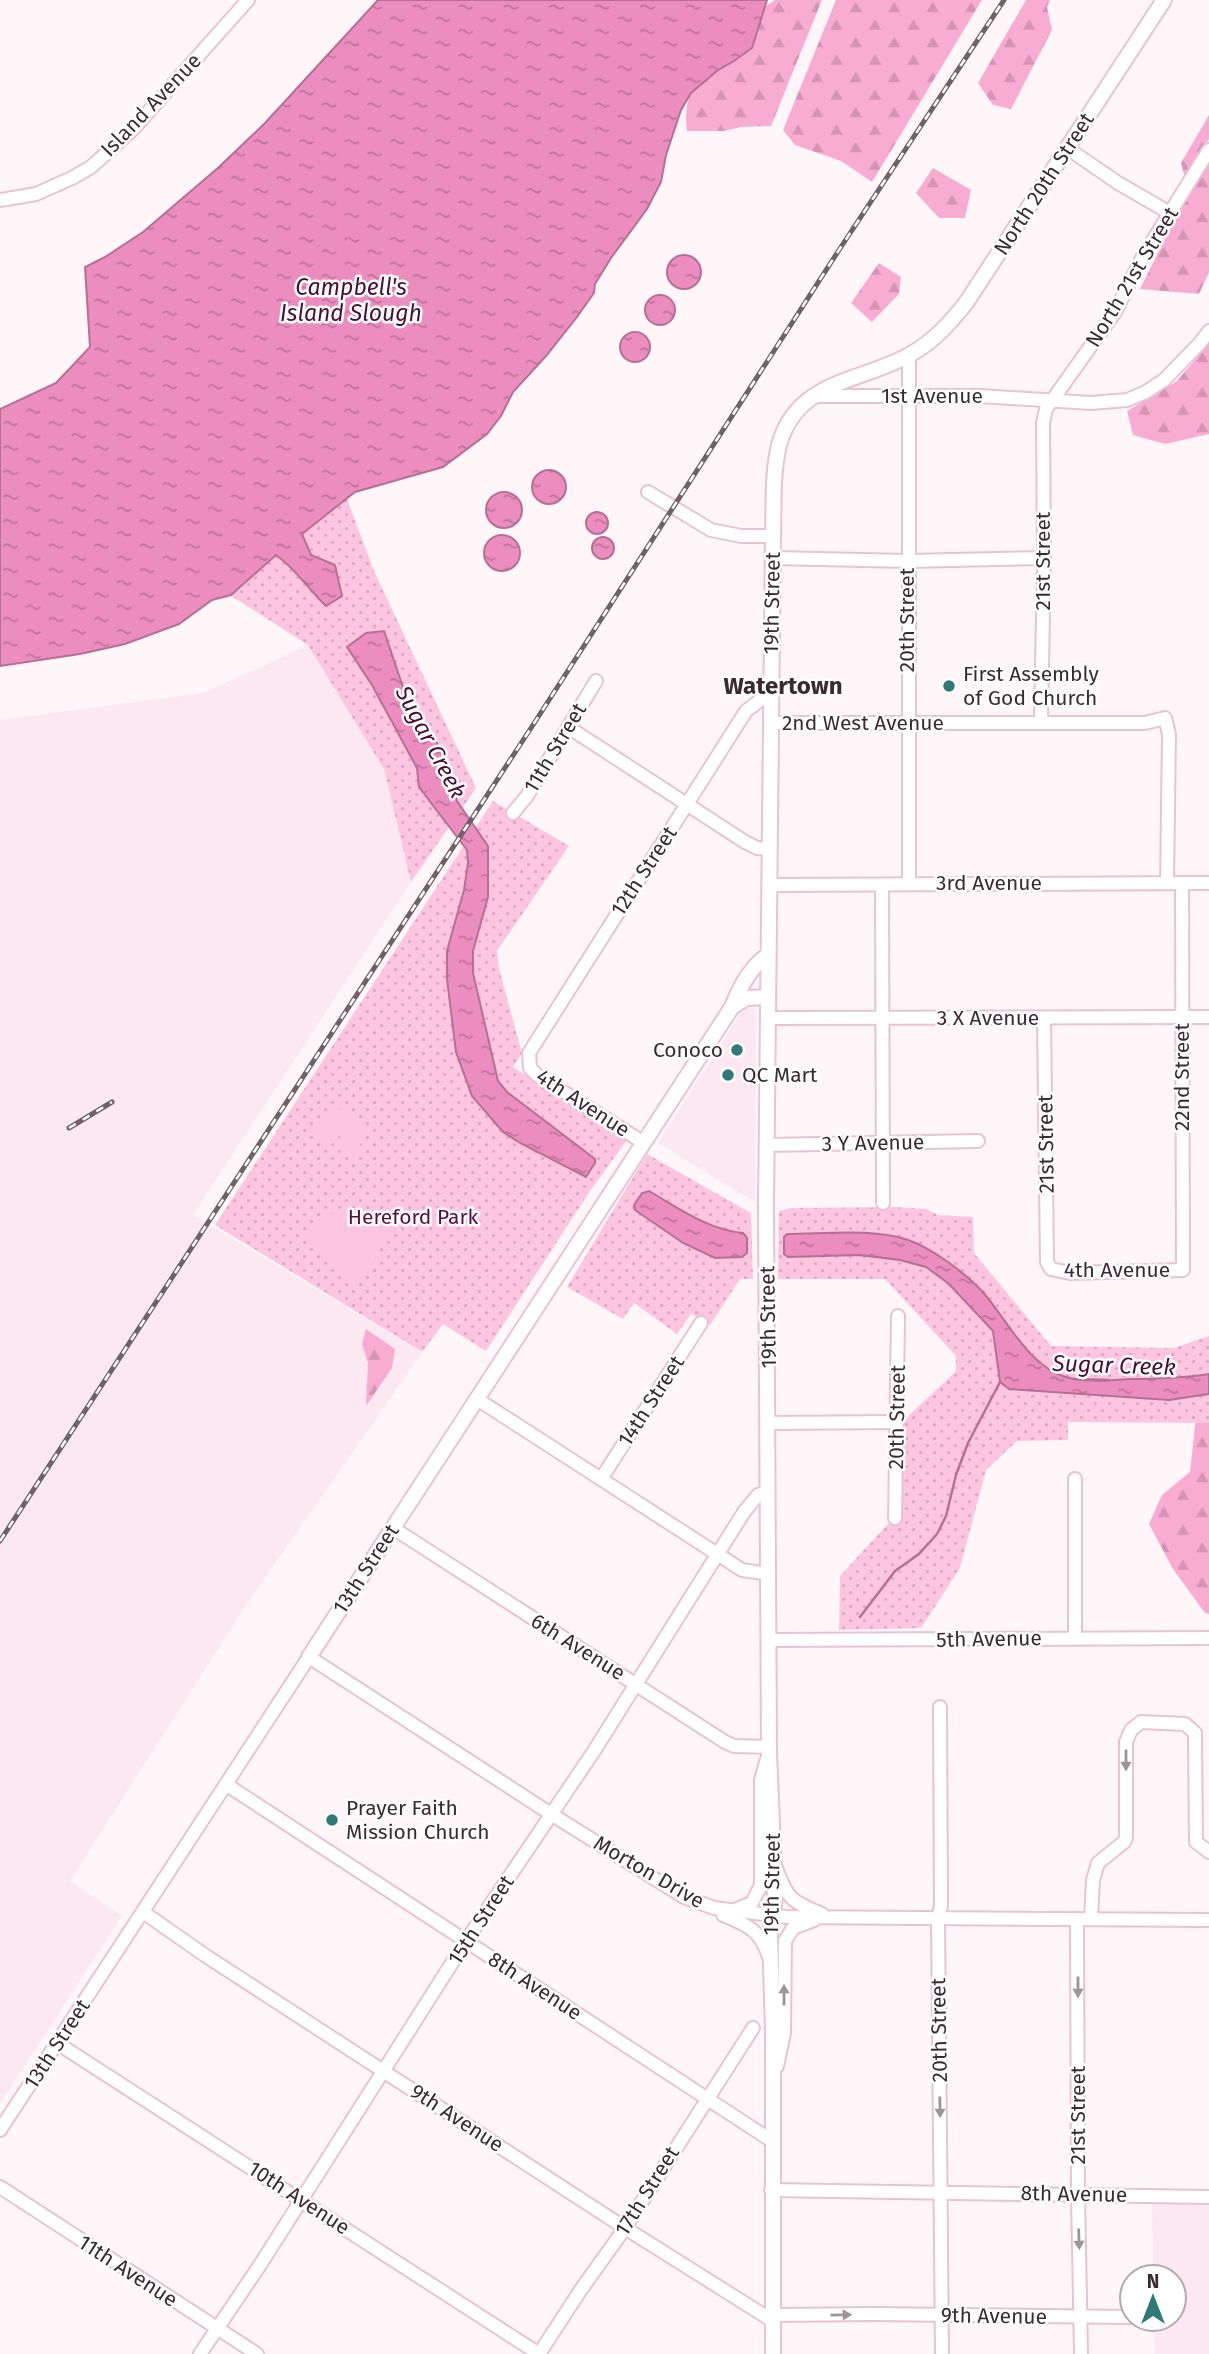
<svg xmlns="http://www.w3.org/2000/svg" width="1209" height="2354" font-family="'Fira Sans',sans-serif">
<style>
.built{fill:#fbe8f0}
.forest{fill:url(#forest-firs)}
.park{fill:url(#park-dots)}
.pitch{fill:#fec5e0}
.water{fill:url(#water-ripples);stroke:#b67094;stroke-width:2}
.lines{fill:none;stroke-linecap:round;stroke-linejoin:round}
.stream{stroke:#b67094;stroke-width:2.5}
.minor-casing{stroke:#e8c3d4;stroke-width:16}
.major-casing{stroke:#e8c3d4;stroke-width:18}
.minor{stroke:#fff;stroke-width:12}
.major{stroke:#fff;stroke-width:14}
.rail-casing{stroke:#6e6167;stroke-width:5}
.rail{stroke:#fff;stroke-width:2.5;stroke-dasharray:8;stroke-linecap:butt}
.oneway{fill:#9c9598}
.poi-dot{fill:#2f7977;stroke:#fff;stroke-width:2.5}
.labels{text-anchor:middle;stroke-width:5;stroke-linejoin:round;paint-order:stroke}
.street-label{font-size:21px;fill:#3a2b32;stroke:#fff}
.poi-label{font-size:21px;fill:#3a2b32;stroke:#fff;text-anchor:start}
.park-label{font-size:21px;fill:#5e0a3f;stroke:#fff}
.water-label{font-size:23px;font-style:italic;fill:#480f31;stroke:#fff}
.quarter-label{font-size:24px;font-weight:bold;fill:#3a2b32;stroke:#fff}
</style>
<defs>
<pattern id="forest-firs" width="22" height="20" patternUnits="userSpaceOnUse" patternTransform="scale(1.75)"><rect width="22" height="20" fill="#f8acd2"/><path d="M5 1l3.5 6h-7zM16 11l3.5 6h-7z" fill="#d594b5"/></pattern>
<pattern id="park-dots" width="8" height="8" patternUnits="userSpaceOnUse" patternTransform="scale(1.75)"><rect width="8" height="8" fill="#fec5e0"/><path d="M2 2h.1M6 6h.1" fill="none" stroke="#daa9c1" stroke-width="1.8" stroke-linecap="round"/></pattern>
<pattern id="water-ripples" width="26" height="14" patternUnits="userSpaceOnUse" patternTransform="scale(1.75)"><rect width="26" height="14" fill="#eb8dbe"/><path d="M2 4q2-2 4 0t4 0M15 11q2-2 4 0t4 0" fill="none" stroke="#bf739b"/></pattern>
</defs>
<rect width="100%" height="100%" fill="#fef6f9"/>
<g class="built">
<polygon points="308,645 384,769 411,882 193,1215 422,1353 246,1605 70,1881 122,1916 0,2104 0,720 204,693"/>
<polygon points="745,1007 756,1008 755,1202 658,1143"/>
<polygon points="1152,2203 1209,2205 1209,2354 1155,2354 1154,2319 1174,2319 1174,2277 1153,2277"/>
</g>
<g class="forest">
<path d="M775 0H822L771 126 741 127 724 131H687C680 85 715 46 747 16 755 9 767 7 775 0Z"/>
<polygon points="836,0 982,0 872,182 841,161 795,145 783,130"/>
<polygon points="1026,0 1050,0 1047,7 1052,30 1011,109 993,105 978,83"/>
<polygon points="1209,115 1209,139 1185,178 1181,163"/>
<polygon points="1209,161 1209,272 1199,294 1140,289 1185,199"/>
<polygon points="933,168 971,190 965,218 939,218 916,193"/>
<polygon points="879,263 901,277 899,294 872,322 851,303"/>
<polygon points="1209,343 1209,434 1165,444 1133,435 1127,411 1177,381"/>
<polygon points="366,1329 395,1349 392,1368 366,1406 368,1363 362,1344"/>
<polygon points="1209,1416 1209,1614 1205,1613 1173,1569 1149,1524 1162,1495 1190,1472 1196,1418"/>
</g>
<g class="park">
<polygon points="343,488 374,571 476,788 411,882 384,769 308,645 200,576"/>
<polygon points="493,801 569,846 497,951 499,969 522,1053 513,1067 627,1140 590,1191 486,1351 443,1324 422,1352 215,1225"/>
<polygon points="647,1154 751,1213 753,1279 740,1279 710,1325 691,1314 677,1334 634,1303 623,1319 567,1287"/>
<polygon points="896,1207 926,1209 938,1215 973,1217 974,1253 1051,1346 1174,1348 1209,1336 1209,1423 1068,1422 1068,1440 1017,1441 986,1470 960,1568 921,1628 839,1630 840,1576 898,1513 900,1424 956,1371 956,1356 885,1279 778,1279 779,1211 791,1208"/>
</g>
<g class="pitch">
<polygon points="332,1104 350,1115 331,1145 313,1134"/>
<polygon points="353,1117 371,1128 352,1158 334,1147"/>
<polygon points="356,1208 374,1211 396,1218 364,1279 355,1281 305,1240 330,1214"/>
</g>
<g class="water">
<path d="M378 0H767L752 48 734 61 718 70 691 93 681 110 666 155 661 182 647 209 611 258 595 284 594 293 577 317 546 356 513 392 501 416 487 434 443 467 355 492 302 534 311 555 335 565 342 596 326 606C308 589 297 570 276 555L231 595 212 600 179 624 125 644 80 654 0 666V409L56 383 90 347 85 267 105 257 143 232 219 167 265 123Z"/>
<circle cx="684" cy="272" r="17"/>
<circle cx="660" cy="310" r="15"/>
<circle cx="635" cy="347" r="15"/>
<circle cx="549" cy="487" r="17"/>
<circle cx="504" cy="510" r="18"/>
<circle cx="597" cy="523" r="11"/>
<circle cx="502" cy="553" r="18"/>
<circle cx="603" cy="548" r="11"/>
<polygon points="384,631 406,696 437,743 450,769 457,801 488,846 488,897 473,951 473,973 498,1081 507,1092 595,1159 595,1163 586,1177 520,1143 503,1132 472,1096 456,1052 447,979 447,951 464,890 468,863 467,850 419,787 417,768 372,685 347,647 366,633"/>
<path d="M649 1191C680 1209 707 1229 743 1233L747 1238V1253L742 1257 715 1258 683 1243 635 1210 634 1205 642 1193Z"/>
<path d="M787 1234C824 1234 874 1228 908 1240 932 1248 965 1273 982 1291 1006 1318 1029 1367 1066 1377 1087 1383 1109 1380 1130 1379 1156 1379 1183 1378 1209 1374V1394L1169 1400 1009 1389 1000 1382 993 1331 949 1284 926 1267 900 1260 859 1255 788 1257 784 1254V1237Z"/>
</g>
<g class="lines">
<g class="stream">
<polyline points="1074,1379 1109,1380"/>
<polyline points="860,1617 895,1571 919,1554 937,1534 946,1516 956,1475 968,1443 1000,1382"/>
</g>
<g class="minor-casing">
<g id="minor">
<polyline points="1067,148 1118,183 1170,213"/>
<polyline points="0,200 36,194 72,178 91,167 134,128 248,0"/>
<polyline points="813,396 980,396 1091,403 1127,400 1146,392 1164,380 1200,343 1209,331"/>
<polyline points="648,492 711,530 741,536 773,536"/>
<polyline points="773,558 908,561 1044,558"/>
<polyline points="1041,722 1044,558 1043,423 1046,409 1115,312 1142,258 1209,150"/>
<polyline points="771,723 1145,723 1165,718 1169,734 1167,883"/>
<polyline points="568,727 745,842 757,848 770,849"/>
<polyline points="513,813 527,796 596,681"/>
<polyline points="909,884 909,356"/>
<polyline points="769,885 1209,883"/>
<polyline points="882,885 883,1203"/>
<polyline points="768,1018 1209,1017"/>
<polyline points="1044,1018 1047,1262 1051,1269 1070,1273 1183,1270 1182,883"/>
<polyline points="644,1143 537,1075 530,1068 529,1053 746,711 771,692"/>
<polyline points="767,1145 978,1141"/>
<polyline points="477,1399 742,1570 769,1574"/>
<polyline points="768,1423 897,1422"/>
<polyline points="601,1479 701,1323"/>
<polyline points="895,1518 898,1316"/>
<polyline points="393,1528 725,1742 734,1746 770,1747"/>
<polyline points="1075,1637 1075,1479"/>
<polyline points="769,1640 1209,1638"/>
<polyline points="940,1707 941,1906 938,1917 942,2354"/>
<polyline points="227,1785 772,2141"/>
<path d="M776 1868C787 1899 792 1902 822 1914"/>
<polyline points="737,1909 752,1903 761,1885 761,1780 767,1759"/>
<polyline points="143,1912 206,1956 625,2228 773,2321"/>
<path d="M723 1915C748 1925 760 1930 769 1957"/>
<polyline points="1077,1919 1078,2194 1081,2354"/>
<polyline points="1091,1919 1093,1880 1098,1863 1124,1842 1126,1838 1126,1742 1131,1730 1141,1722 1185,1724 1195,1733 1196,1842 1209,1852"/>
<polyline points="57,2043 539,2354"/>
<polyline points="777,2066 784,2033 785,1941 793,1928 814,1920"/>
<polyline points="0,2130 309,1657 551,1814 684,1897 714,1908 786,1917 1209,1920"/>
<polyline points="0,2187 257,2354"/>
<polyline points="771,2190 1209,2197"/>
<polyline points="773,2315 875,2314 1132,2317"/>
<polyline points="200,2354 260,2265 466,1941 594,1751 744,1512 758,1495 768,1492"/>
<polyline points="539,2354 580,2291 625,2228 753,2028"/>
</g>
</g>
<g class="major-casing">
<g id="major">
<polyline points="732,1007 746,998 768,997"/>
<path d="M309 1657 732 1007C739 989 751 966 768 955"/>
<path d="M773 2354V2032L770 1934 775 1898 769 1752 766 1206 773 536C774 506 772 474 779 445 797 379 863 382 911 354 934 341 950 323 966 303L1164 0"/>
</g>
</g>
<use href="#minor" class="minor"/>
<use href="#major" class="major"/>
<g class="rail-casing">
<g id="rail">
<polyline points="69,1128 112,1102"/>
<polyline points="0,1541 531,728 839,250 1004,0"/>
</g>
</g>
<use href="#rail" class="rail"/>
</g>
<defs><path id="oneway-solid" d="M-6-.8H1V-3.2L6.5 0L1 3.2V.8H-6Z" transform="scale(1.75)"/></defs>
<g class="oneway">
<use href="#oneway-solid" transform="translate(1126 1760) rotate(90)"/>
<use href="#oneway-solid" transform="translate(1078 1987) rotate(90)"/>
<use href="#oneway-solid" transform="translate(784 1995) rotate(-90)"/>
<use href="#oneway-solid" transform="translate(940 2107) rotate(89)"/>
<use href="#oneway-solid" transform="translate(1079 2239) rotate(88)"/>
<use href="#oneway-solid" transform="translate(841 2315) rotate(-1)"/>
</g>
<g class="poi-dot">
<circle cx="949" cy="686" r="7"/>
<circle cx="737" cy="1050" r="7"/>
<circle cx="728" cy="1075" r="7"/>
<circle cx="332" cy="1820" r="7"/>
</g>
<g class="labels">
<g class="street-label">
<text transform="translate(151 105) rotate(-46)" y="7">Island Avenue</text>
<text transform="translate(1044 184) rotate(-57)" y="7">North 20th Street</text>
<text transform="translate(1132 277) rotate(-59)" y="7">North 21st Street</text>
<text x="932" y="403">1st Avenue</text>
<text transform="translate(1043 561) rotate(-90)" y="7">21st Street</text>
<text transform="translate(772 603) rotate(-89)" y="7">19th Street</text>
<text transform="translate(907 620) rotate(-90)" y="7">20th Street</text>
<text x="863" y="730">2nd West Avenue</text>
<text transform="translate(555 748) rotate(-59)" y="7">11th Street</text>
<text transform="translate(644 871) rotate(-57)" y="7">12th Street</text>
<text x="989" y="890">3rd Avenue</text>
<text x="988" y="1025">3 X Avenue</text>
<text transform="translate(1182 1077) rotate(-90)" y="7">22nd Street</text>
<text transform="translate(583 1103) rotate(33)" y="7">4th Avenue</text>
<text transform="translate(873 1143) rotate(-1)" y="7">3 Y Avenue</text>
<text transform="translate(1046 1144) rotate(-91)" y="7">21st Street</text>
<text x="1117" y="1277">4th Avenue</text>
<text transform="translate(768 1317) rotate(-91)" y="7">19th Street</text>
<text transform="translate(651 1401) rotate(-57)" y="7">14th Street</text>
<text transform="translate(897 1417) rotate(-89)" y="7">20th Street</text>
<text transform="translate(366 1569) rotate(-57)" y="7">13th Street</text>
<text transform="translate(989 1639) rotate(-1)" y="7">5th Avenue</text>
<text transform="translate(578 1647) rotate(32)" y="7">6th Avenue</text>
<text transform="translate(649 1872) rotate(30)" y="7">Morton Drive</text>
<text transform="translate(772 1884) rotate(-89)" y="7">19th Street</text>
<text transform="translate(481 1920) rotate(-57)" y="7">15th Street</text>
<text transform="translate(535 1986) rotate(33)" y="7">8th Avenue</text>
<text transform="translate(939 2030) rotate(-91)" y="7">20th Street</text>
<text transform="translate(57 2044) rotate(-57)" y="7">13th Street</text>
<text transform="translate(1078 2115) rotate(-90)" y="7">21st Street</text>
<text transform="translate(457 2118) rotate(33)" y="7">9th Avenue</text>
<text transform="translate(647 2191) rotate(-58)" y="7">17th Street</text>
<text transform="translate(1074 2194) rotate(1)" y="7">8th Avenue</text>
<text transform="translate(299 2198) rotate(33)" y="7">10th Avenue</text>
<text transform="translate(128 2271) rotate(33)" y="7">11th Avenue</text>
<text transform="translate(994 2316) rotate(1)" y="7">9th Avenue</text>
</g>
<g class="poi-label">
<text x="963" y="681">First Assembly<tspan x="963" dy="24">of God Church</tspan></text>
<text x="723" y="1057" text-anchor="end">Conoco</text>
<text x="742" y="1082">QC Mart</text>
<text x="346" y="1815">Prayer Faith<tspan x="346" dy="24">Mission Church</tspan></text>
</g>
<g class="park-label">
<text x="413" y="1224">Hereford Park</text>
</g>
<g class="water-label">
<text x="351" y="295">Campbell's<tspan x="351" dy="26">Island Slough</tspan></text>
<text transform="translate(431 742) rotate(62)" y="8">Sugar Creek</text>
<text transform="translate(1114 1365) rotate(2)" y="8">Sugar Creek</text>
</g>
<g class="quarter-label">
<text x="783" y="694">Watertown</text>
</g>
</g>
<g transform="translate(1153 2298)"><circle r="33" fill="#ffffff" stroke="#b0aaad" stroke-width="2"/>
<path d="M0-5L12 26L0 18L-12 26Z" fill="#2f7977"/>
<text y="-10" font-size="19" font-weight="bold" text-anchor="middle" fill="#3a2b32">N</text>
</g>
</svg>
